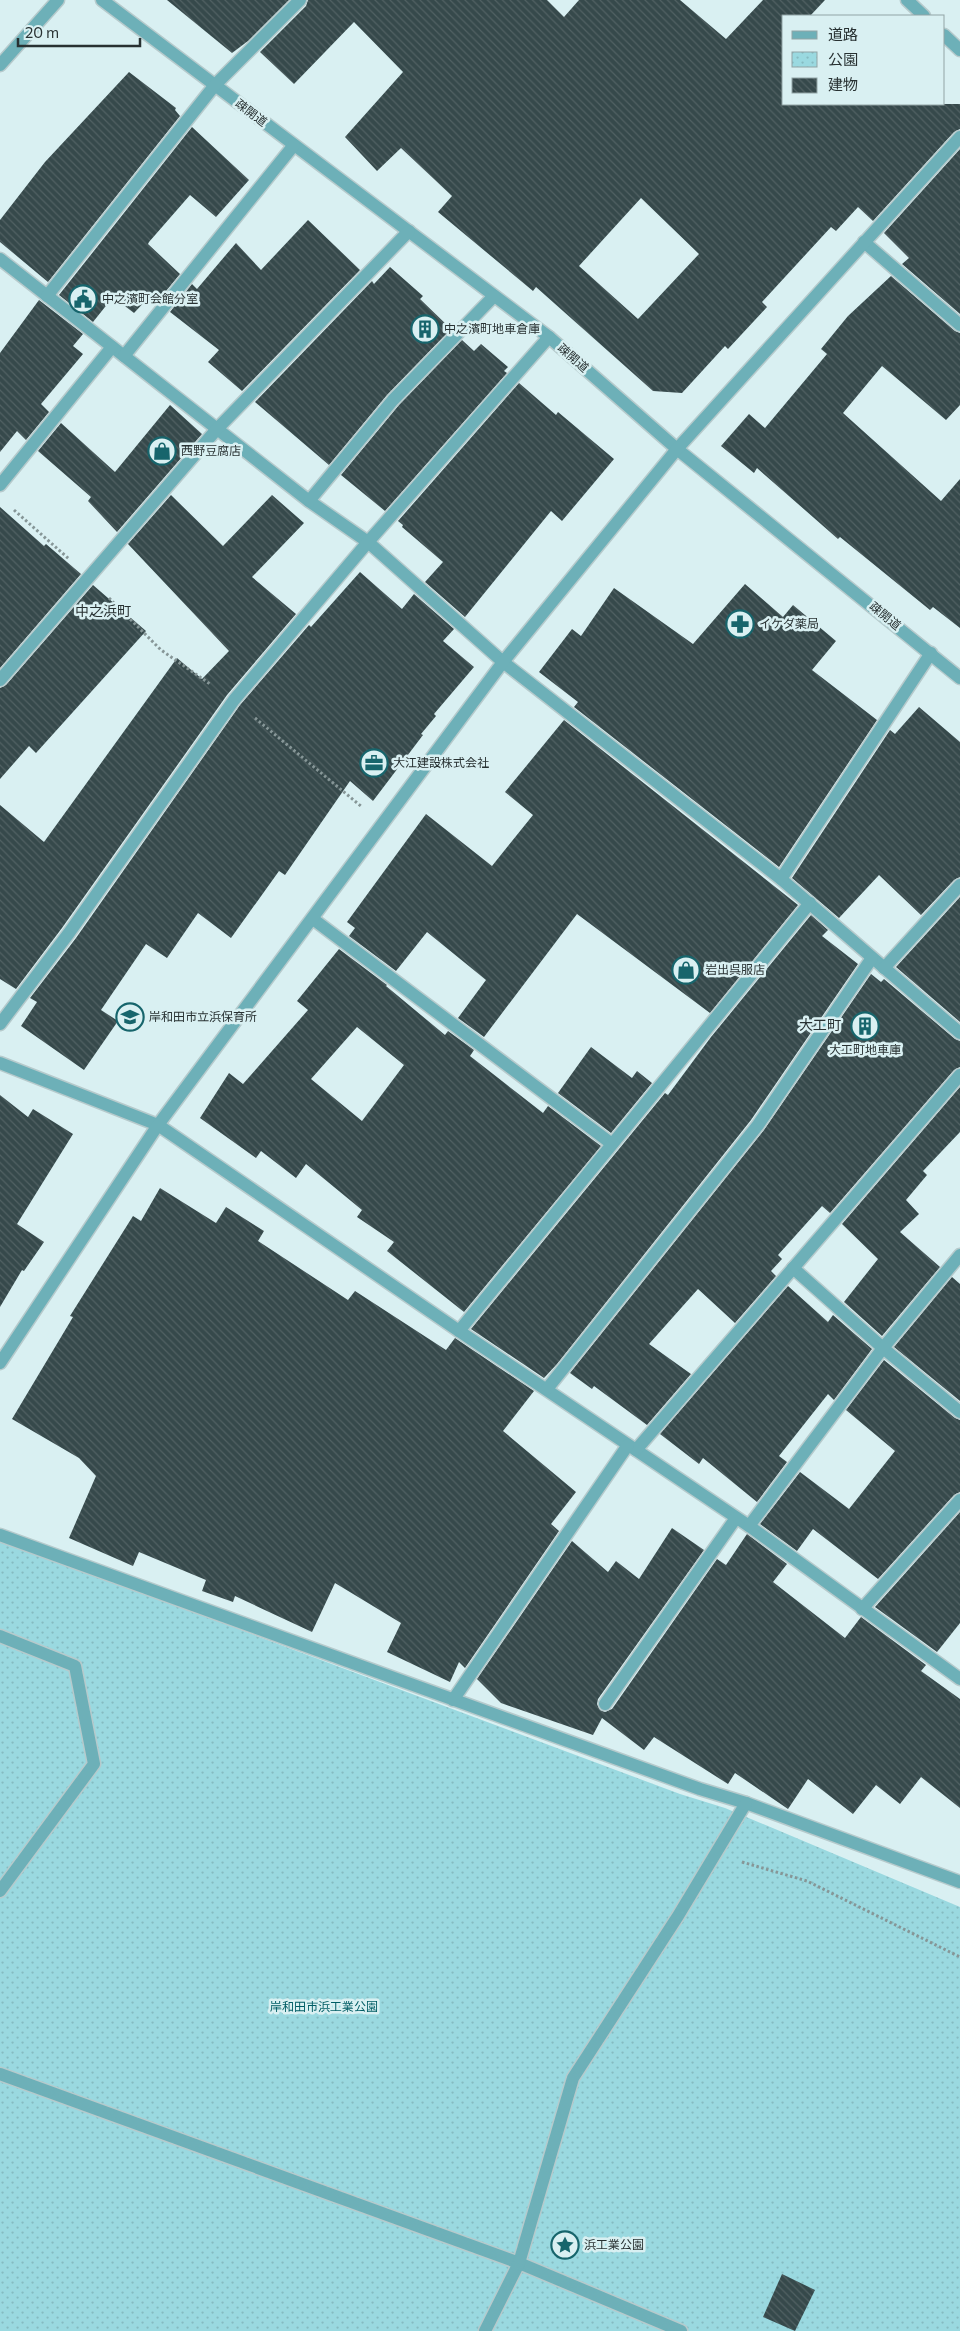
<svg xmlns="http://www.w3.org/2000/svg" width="960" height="2331" font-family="Commissioner,'Noto Sans JP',sans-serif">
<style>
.park{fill:url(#park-dots)}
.building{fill:url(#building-back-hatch);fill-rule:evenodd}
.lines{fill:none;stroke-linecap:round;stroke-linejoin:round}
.minor-casing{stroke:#b6cacc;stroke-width:15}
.path{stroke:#869697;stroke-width:3;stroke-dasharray:2.5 2.5;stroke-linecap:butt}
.minor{stroke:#6db0b8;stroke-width:12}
.labels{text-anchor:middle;stroke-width:5;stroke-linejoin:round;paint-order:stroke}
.street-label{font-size:12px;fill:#283132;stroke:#d9f0f2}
.poi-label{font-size:12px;fill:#283132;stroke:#d9f0f2;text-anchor:start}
.park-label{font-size:12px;fill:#005c64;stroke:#d9f0f2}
.neighbourhood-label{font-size:14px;fill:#283132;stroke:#d9f0f2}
</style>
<defs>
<pattern id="park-dots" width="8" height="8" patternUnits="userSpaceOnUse" patternTransform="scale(1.25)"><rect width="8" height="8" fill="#9ad9e0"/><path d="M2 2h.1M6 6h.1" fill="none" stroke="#85bbc1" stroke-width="1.8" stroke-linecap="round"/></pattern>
<pattern id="building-back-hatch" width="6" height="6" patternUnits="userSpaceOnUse" patternTransform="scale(1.25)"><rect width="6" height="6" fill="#36494b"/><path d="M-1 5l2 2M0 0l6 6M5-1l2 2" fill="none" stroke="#516163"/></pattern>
</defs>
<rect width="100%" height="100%" fill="#d9f0f2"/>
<polygon class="park" points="0,1540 680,1794 725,1808 960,1907 960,2331 0,2331"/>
<g class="building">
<polygon points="167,0 289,0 248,41 232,53"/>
<path d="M308 0H547L564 17 579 0H680L726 39 763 0H825L810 16H784V104H960V129L954 132 873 221 858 207 836 231 831 227 762 302 767 307 728 349 725 346 682 393 653 391 536 287 533 291 438 212 452 196 401 148 377 171 345 137 403 72 354 22 294 84 260 52 306 6ZM641 198 699 254 638 319 579 266Z"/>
<polygon points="129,72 176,108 175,110 180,116 48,282 0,242 0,220 45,162"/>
<polygon points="192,127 249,180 216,217 190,195 149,242 148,244 180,274 157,302 150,296 134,313 113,297 93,322 59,295"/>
<polygon points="960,149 960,314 902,264 909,258 884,233"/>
<polygon points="308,220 360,270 242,391 208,362 219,350 170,312 192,284 197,289 236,243 261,270"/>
<polygon points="390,267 423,296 420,299 451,329 387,395 329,465 255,402 372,281 374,284"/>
<polygon points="891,276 955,331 960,333 960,405 946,420 882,366 843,413 941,501 960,479 960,628 933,607 930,610 840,537 838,539 757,468 754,473 721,446 749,414 765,428 827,354 821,349 848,316"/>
<polygon points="39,300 83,334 73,346 83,354 41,404 49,412 26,440 17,431 0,452 0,353"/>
<polygon points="462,340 474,351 481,344 508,367 504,371 507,373 385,511 341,475 399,405"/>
<polygon points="519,383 556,415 558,412 614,459 562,521 551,511 465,617 425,582 443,562 402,527 403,525 398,521"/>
<polygon points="170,405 202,434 117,532 88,501 91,497 38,451 61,423 115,472"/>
<polygon points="171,495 223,546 272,495 304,523 252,577 296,614 227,695 62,928 16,989 0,979 0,805 44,842 177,658 202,679 229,651 128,544"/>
<polygon points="0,507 44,546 46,544 81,574 0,668"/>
<polygon points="360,572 402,609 414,594 454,629 443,641 474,667 434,714 436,716 421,734 423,735 373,801 350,781 285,875 279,871 231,938 198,913 167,958 146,944 101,1010 118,1021 84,1070 21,1026 37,1002 30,998 76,938 240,705 309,625 311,627"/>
<polygon points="745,584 783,617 793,605 836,641 812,670 877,720 779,867 574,707 578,702 539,672 572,629 581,636 614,588 693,644"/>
<polygon points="93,585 146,631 36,753 29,746 0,779 0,688 6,685"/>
<polygon points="919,707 960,742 960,877 954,880 921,915 879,875 839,918 792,878 890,730 895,734"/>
<polygon points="564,720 798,905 710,1013 577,914 484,1037 458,1018 486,980 427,932 396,971 349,936 355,928 347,922 426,814 492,866 533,815 505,792"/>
<polygon points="960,897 960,1022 896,967"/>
<polygon points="811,915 828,930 822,936 858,964 751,1120 557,1364 544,1378 471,1329 665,1093 668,1095 711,1037"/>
<path d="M339 949 387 985 386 986 445 1035 448 1031 474 1050 470 1056 543 1113 548 1106 601 1146 464 1312 387 1251 394 1242 357 1217 362 1210 306 1164 296 1178 261 1151 256 1158 200 1118 229 1073 243 1084 308 1010 297 1001ZM357 1027 404 1065 362 1121 311 1079Z"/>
<polygon points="871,974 881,982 884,979 955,1039 960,1041 960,1067 954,1070 830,1213 822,1206 778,1255 782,1259 771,1271 776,1276 735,1323 698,1289 649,1344 691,1374 647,1425 594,1386 592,1389 570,1373 764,1130"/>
<polygon points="591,1047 632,1078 637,1071 652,1083 611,1133 558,1093"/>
<polygon points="960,1087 960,1132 923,1171 927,1175 906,1200 919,1214 900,1232 940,1267 882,1336 844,1302 878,1259 842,1224"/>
<polygon points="0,1095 28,1117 33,1109 73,1134 17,1224 44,1242 24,1271 22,1270 0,1307"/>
<polygon points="160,1188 216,1223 226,1207 264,1231 258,1241 348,1300 355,1291 446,1350 455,1338 534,1391 503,1431 576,1492 551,1524 559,1531 465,1668 459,1662 450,1682 387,1652 401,1623 335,1583 312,1632 235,1596 233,1602 202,1591 206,1580 139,1552 133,1566 69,1538 96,1476 79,1458 12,1419 73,1317 70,1316 133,1216 141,1221"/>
<polygon points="952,1277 960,1284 960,1401 894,1347"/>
<polygon points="788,1286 828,1322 833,1315 872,1349 834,1400 828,1394 779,1456 787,1462 757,1502 703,1458 699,1464 660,1434"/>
<polygon points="884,1360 955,1418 960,1420 960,1492 954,1495 878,1579 813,1529 797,1551 760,1524 800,1472 849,1509 895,1451 846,1410"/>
<polygon points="960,1512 960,1623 937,1652 875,1607"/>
<polygon points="672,1528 704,1550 598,1699 597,1704 600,1710 605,1712 612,1709 717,1559 726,1565 747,1534 787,1564 773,1582 845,1638 861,1617 926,1665 921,1671 960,1699 960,1808 921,1777 900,1804 876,1785 853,1814 808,1779 788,1809 735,1773 728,1784 654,1737 644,1750 602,1718 593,1735 501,1703 477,1679 572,1541 608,1572 616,1561 639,1579"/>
<polygon points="782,2274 815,2290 795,2331 763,2317"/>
</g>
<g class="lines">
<g class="minor-casing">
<g id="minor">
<polyline points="102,0 549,337 677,449 960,678"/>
<polyline points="907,0 924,16"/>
<polyline points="944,35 960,50"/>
<polyline points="0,65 58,0"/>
<polyline points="864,242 960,325"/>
<polyline points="0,259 309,501 368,542 503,662 781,879 960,1033"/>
<polyline points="47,296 215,85 300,0"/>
<polyline points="124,356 294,145"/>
<polyline points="0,485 112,347"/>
<polyline points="309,501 393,400 494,296"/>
<polyline points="0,680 217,429 409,231"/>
<polyline points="781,879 931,653"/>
<polyline points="313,919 612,1144"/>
<polyline points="884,968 960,885"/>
<polyline points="0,1024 69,933 234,700 368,542 549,337"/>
<polyline points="0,1063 158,1125 459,1331 749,1526 960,1679"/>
<polyline points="793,1268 883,1348 960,1412"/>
<polyline points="459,1331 810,903"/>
<polyline points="0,1363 158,1125 503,662 677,449 960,137"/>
<polyline points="547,1389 758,1125 872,958"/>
<polyline points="636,1450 960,1075"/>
<polyline points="749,1526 883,1348 960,1255"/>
<polyline points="0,1535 700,1789 746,1803 960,1882"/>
<polyline points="862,1609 960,1500"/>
<polyline points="0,1636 75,1666 94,1764 0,1891"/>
<polyline points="453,1700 628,1445"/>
<polyline points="605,1704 736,1518"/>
<polyline points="0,2074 519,2263 681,2331"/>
<polyline points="485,2331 519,2263 573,2078 678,1916 746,1803"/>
</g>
</g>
<g class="path">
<polyline points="14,510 69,559"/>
<polyline points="109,598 161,650 210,684"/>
<polyline points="255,718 362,807"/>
<polyline points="742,1862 807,1881 960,1957"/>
</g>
<use href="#minor" class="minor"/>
</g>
<defs>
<g id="civic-ring" transform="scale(1.4375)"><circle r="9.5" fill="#d9f0f2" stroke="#17656c" stroke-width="1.5"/><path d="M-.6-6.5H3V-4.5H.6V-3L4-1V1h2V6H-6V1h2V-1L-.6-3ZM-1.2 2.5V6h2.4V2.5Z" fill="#17656c"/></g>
<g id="building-ring" transform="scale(1.4375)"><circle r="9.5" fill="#d9f0f2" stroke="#17656c" stroke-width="1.5"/><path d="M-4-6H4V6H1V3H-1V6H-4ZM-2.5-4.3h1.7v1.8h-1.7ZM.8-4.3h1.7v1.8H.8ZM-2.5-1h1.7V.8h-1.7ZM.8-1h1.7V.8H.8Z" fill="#17656c"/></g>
<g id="shop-ring" transform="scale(1.4375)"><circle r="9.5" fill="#d9f0f2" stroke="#17656c" stroke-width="1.5"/><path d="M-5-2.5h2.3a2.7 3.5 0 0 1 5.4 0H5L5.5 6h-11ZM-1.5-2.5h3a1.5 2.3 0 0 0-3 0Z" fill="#17656c"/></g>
<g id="pharmacy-ring" transform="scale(1.4375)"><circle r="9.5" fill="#d9f0f2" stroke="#17656c" stroke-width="1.5"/><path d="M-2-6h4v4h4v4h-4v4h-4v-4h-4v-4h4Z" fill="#17656c"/></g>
<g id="office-ring" transform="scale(1.4375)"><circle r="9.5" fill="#d9f0f2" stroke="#17656c" stroke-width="1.5"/><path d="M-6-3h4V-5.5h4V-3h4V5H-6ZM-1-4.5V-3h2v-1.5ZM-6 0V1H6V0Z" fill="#17656c"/></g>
<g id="school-ring" transform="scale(1.4375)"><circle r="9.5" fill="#d9f0f2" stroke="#17656c" stroke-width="1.5"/><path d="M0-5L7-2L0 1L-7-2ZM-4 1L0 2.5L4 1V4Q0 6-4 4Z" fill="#17656c"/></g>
<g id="sight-ring" transform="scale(1.4375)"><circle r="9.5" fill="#d9f0f2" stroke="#17656c" stroke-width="1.5"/><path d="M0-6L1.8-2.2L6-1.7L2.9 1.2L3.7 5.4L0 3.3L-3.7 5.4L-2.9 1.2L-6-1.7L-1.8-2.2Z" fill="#17656c"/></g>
</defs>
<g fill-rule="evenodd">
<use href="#civic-ring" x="83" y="299"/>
<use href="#building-ring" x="425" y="329"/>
<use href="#shop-ring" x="162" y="451"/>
<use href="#pharmacy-ring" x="740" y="624"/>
<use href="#office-ring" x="374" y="763"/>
<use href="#shop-ring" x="686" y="970"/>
<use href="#school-ring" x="130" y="1017"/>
<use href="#building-ring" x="865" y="1026"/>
<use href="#sight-ring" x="565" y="2245"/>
</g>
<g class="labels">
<g class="street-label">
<text transform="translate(251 113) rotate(37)" y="4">疎開道</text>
<text transform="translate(573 358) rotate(41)" y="4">疎開道</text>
<text transform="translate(885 616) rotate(39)" y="4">疎開道</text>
</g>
<g class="poi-label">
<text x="102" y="303">中之濱町会館分室</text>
<text x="444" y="333">中之濱町地車倉庫</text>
<text x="181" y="455">西野豆腐店</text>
<text x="759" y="628">イケダ薬局</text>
<text x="393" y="767">大江建設株式会社</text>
<text x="705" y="974">岩出呉服店</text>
<text x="149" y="1021">岸和田市立浜保育所</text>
<text x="865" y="1054" text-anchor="middle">大工町地車庫</text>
<text x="584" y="2249">浜工業公園</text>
</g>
<g class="park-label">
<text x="324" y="2011">岸和田市浜工業公園</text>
</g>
<g class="neighbourhood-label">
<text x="103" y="616">中之浜町</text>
<text x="820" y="1030">大工町</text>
</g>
</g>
<rect x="782" y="15" width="162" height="90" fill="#d9f0f2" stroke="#92a4a5"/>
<rect x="792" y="31" width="25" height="8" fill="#6db0b8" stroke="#92a4a5"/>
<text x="828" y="40" font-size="15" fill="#283132">道路</text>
<rect x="792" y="52" width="25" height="15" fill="url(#park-dots)" stroke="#92a4a5"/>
<text x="828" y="65" font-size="15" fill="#283132">公園</text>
<rect x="792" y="78" width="25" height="15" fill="url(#building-back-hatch)" stroke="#92a4a5"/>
<text x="828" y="90" font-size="15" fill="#283132">建物</text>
<path d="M18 38v8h122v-8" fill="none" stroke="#283132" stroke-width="2.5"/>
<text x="25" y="38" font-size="15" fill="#283132" stroke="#d9f0f2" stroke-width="4" paint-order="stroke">20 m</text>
</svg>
